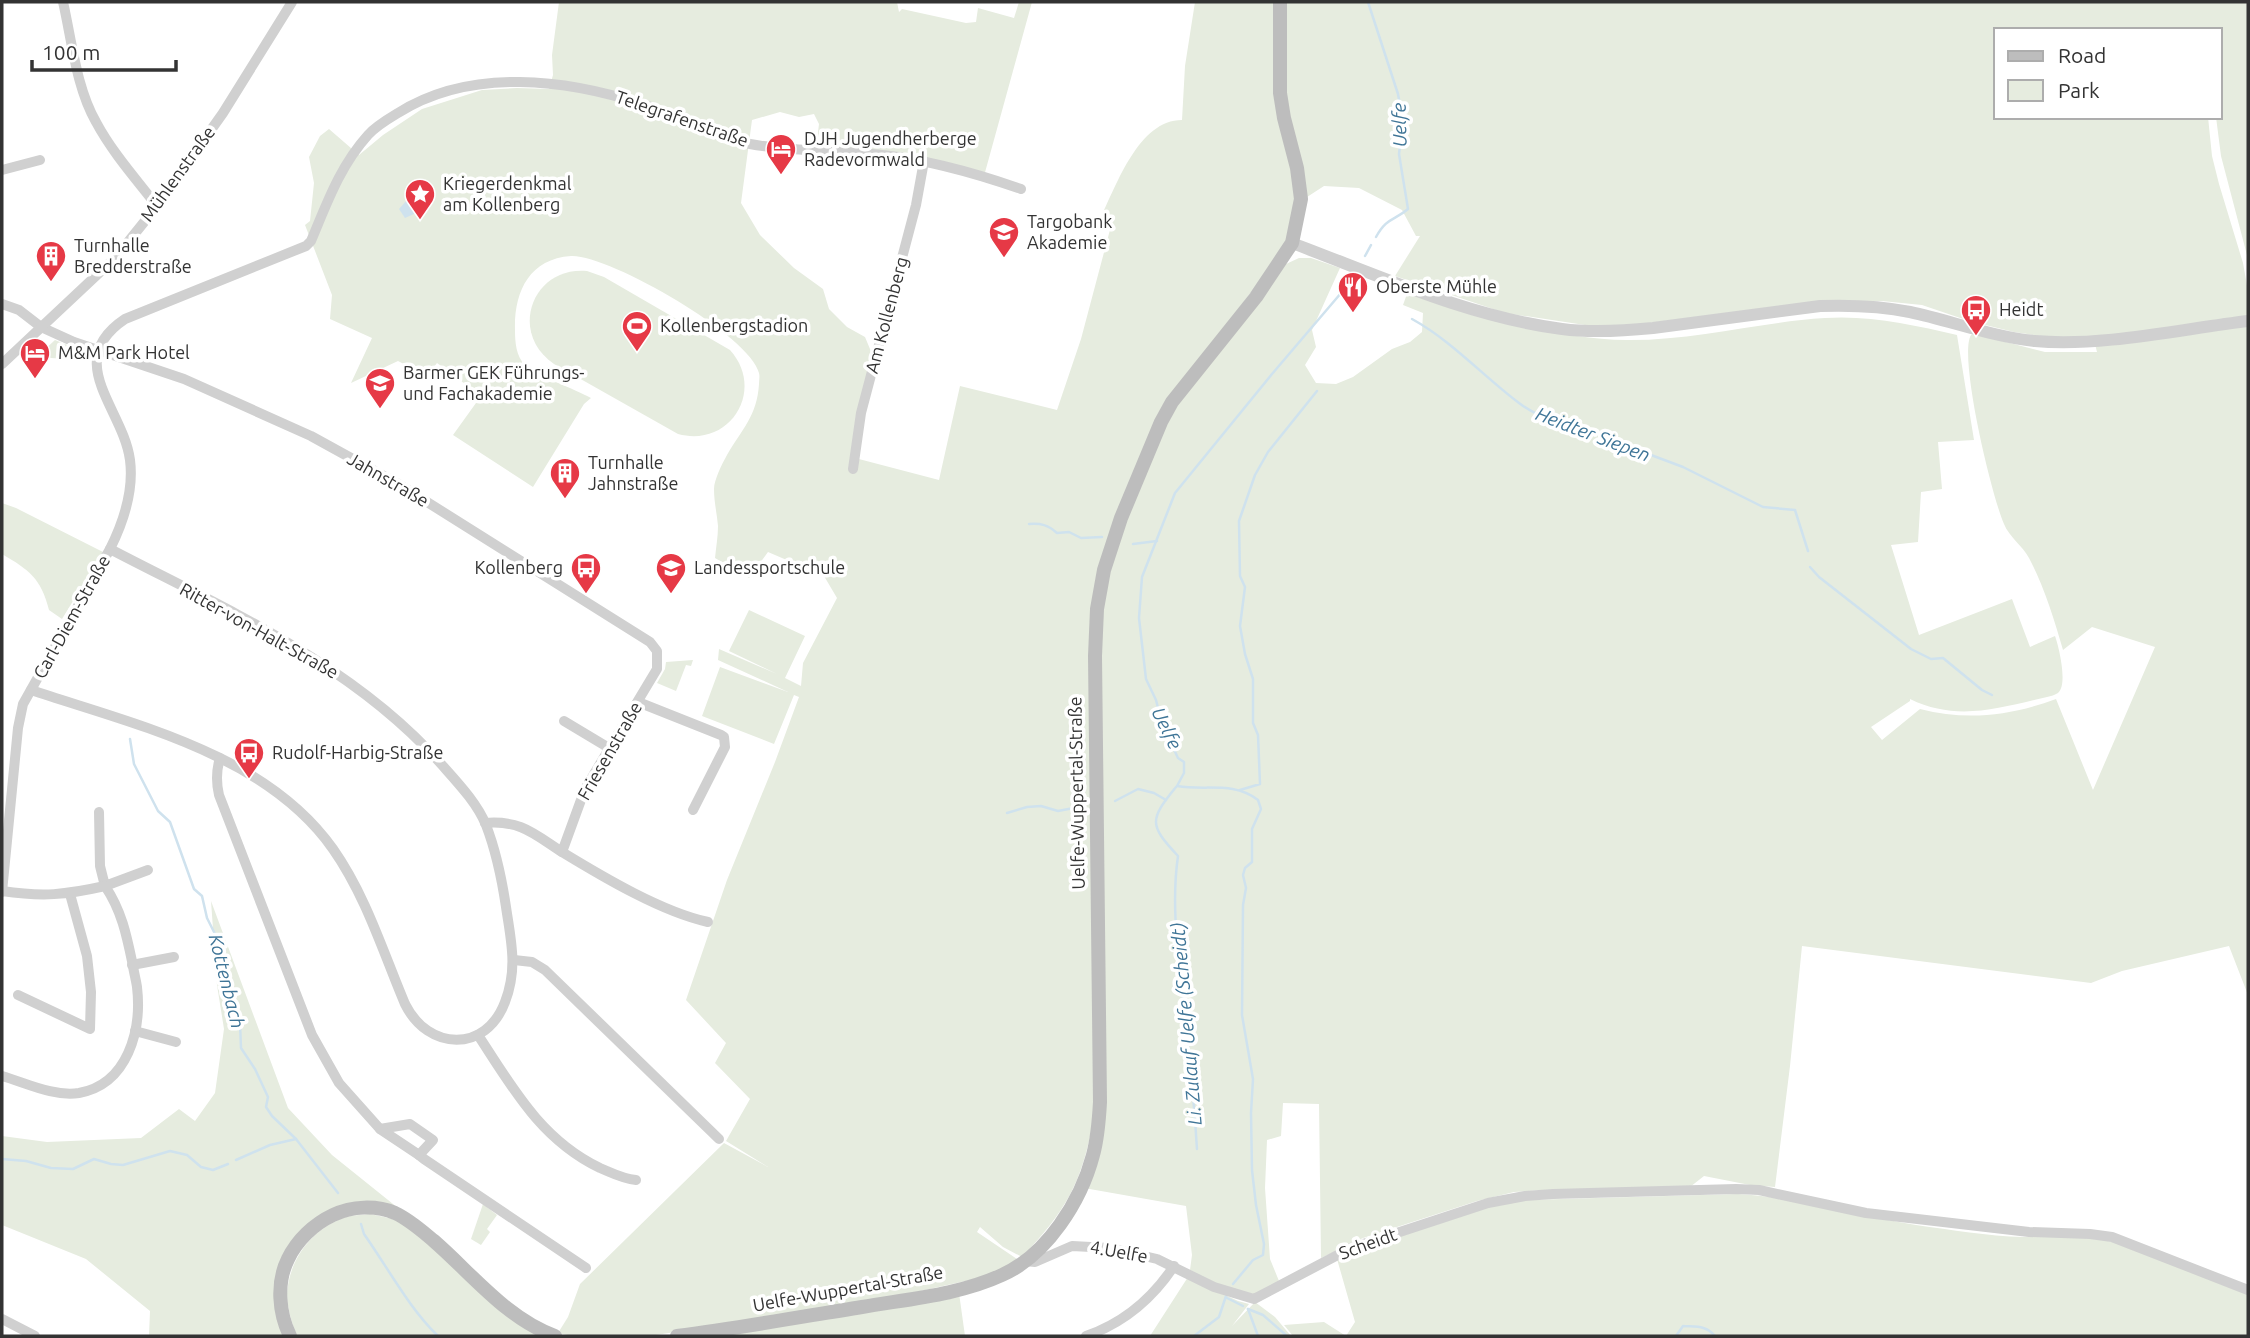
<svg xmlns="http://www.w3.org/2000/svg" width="2250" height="1338" font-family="Ubuntu,sans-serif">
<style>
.green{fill:#e6ecdf}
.water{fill:#cfe2ee}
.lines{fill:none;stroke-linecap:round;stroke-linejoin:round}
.stream{stroke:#cfe2ee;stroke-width:2.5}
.minor{stroke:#d0d0d0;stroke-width:10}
.tertiary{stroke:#d0d0d0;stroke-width:12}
.secondary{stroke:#bdbdbd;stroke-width:14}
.labels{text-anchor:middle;stroke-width:7;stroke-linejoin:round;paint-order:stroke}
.street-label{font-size:18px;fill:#333;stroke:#fff}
.poi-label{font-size:18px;fill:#333;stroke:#fff;text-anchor:start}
.water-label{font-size:19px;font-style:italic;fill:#3f7597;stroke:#fff}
</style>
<rect width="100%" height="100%" fill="#fff"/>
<g class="green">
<path d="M559 2H897L899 12 902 9 966 23 976 22 978 8 1014 18 1019 2H1032L984 176 924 160 816 148 819 124 814 114 799 117 780 112 752 120 741 203 760 235 794 268 823 289 829 309 847 327 865 337 875 361 855 458 939 480 960 386 1057 410 1081 339 1111 226 1101 217C1117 184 1139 120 1182 120L1185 66 1195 2H1275L1296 202 1284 249 1169 400 1096 596 1093 1121C1082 1183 1065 1212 1022 1257L1003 1247 980 1227 977 1232 1017 1259 1003 1270 970 1280 907 1294 716 1326 649 1336H573L558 1333 568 1317 580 1284 724 1143 768 1167 726 1141 750 1099 715 1063 726 1043 686 1000 727 880 775 762 799 697 794 695 774 744 702 716 720 667 788 692 718 660 719 649 777 674 729 651 749 610 805 636 785 678 801 686 803 663 837 598 824 576 768 552 749 578 715 558C716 547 718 537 718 526 717 514 714 502 714 489 714 480 722 464 727 455 742 429 757 416 759 384 759 380 760 377 759 373 751 336 608 254 571 256 529 259 514 292 515 330 515 342 516 356 525 365 535 375 575 389 591 398L584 404 533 487 453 435 481 396 437 363 427 376 398 361 351 383 372 338 330 319 332 295 305 225 310 221 314 183 309 157 320 136 329 129 359 155 383 135 422 109 482 90 517 88 549 89 553 75 552 55Z"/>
<polygon points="1284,2 2248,2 2248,259 2221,156 2216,117 2220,117 2220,30 1996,30 1996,117 2208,117 2212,156 2219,184 2243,263 2248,291 2248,318 2098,338 2048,337 2014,332 1969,321 1922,305 1882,301 1819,301 1626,326 1585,325 1505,313 1395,276 1420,236 1416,236 1402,210 1359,188 1324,186 1304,199 1285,102"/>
<path d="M1299 258H1311L1340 268 1312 330 1316 347 1305 365 1316 383 1336 384 1353 377 1392 349 1410 342 1422 332 1423 313 1403 305 1408 291C1478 311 1558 341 1630 340 1696 340 1760 322 1825 318 1870 315 1914 325 1957 335L1974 440 1938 442 1942 489 1921 492 1918 542 1891 545 1919 635 2012 599 2030 647 2055 636C2059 647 2068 685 2058 693 2055 695 2051 696 2047 697 1999 708 1957 722 1910 699V701L1871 727 1882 740 1920 709C1967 721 2010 716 2056 699L2093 790 2155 647 2092 627 2063 650C2054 619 2044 586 2029 558 2023 546 2009 537 2004 524 1992 497 1958 356 1971 335L1975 334 2045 352H2097L2095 344 2248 324V995L2229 946 2122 971 2091 983 1802 946 1790 1066 1775 1187 1750 1185 1704 1176 1690 1187 1543 1190 1514 1192 1477 1201 1363 1238 1321 1258 1319 1104 1283 1103 1281 1136 1267 1140 1265 1188 1270 1259 1279 1281C1272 1285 1262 1293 1254 1294 1237 1297 1205 1278 1190 1270L1192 1255 1186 1206 1084 1188 1097 1156 1099 633 1113 549 1175 403 1286 264Z"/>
<path d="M587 271 604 277 730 350C766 390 730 448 678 434L554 364C508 333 532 266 587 271Z"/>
<polygon points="55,340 82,351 86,356 72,358 71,354 67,354 67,359 51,358 41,353"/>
<path d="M2 503 16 508 103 552 62 619 49 610C41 578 29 570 2 554Z"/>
<polygon points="693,660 691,666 686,665 676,691 657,683 665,669 666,662"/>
<polygon points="211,901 288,1108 332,1155 398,1208 342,1208 286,1256 286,1336 149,1336 150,1311 86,1259 2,1225 2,1136 47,1142 141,1138 179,1109 195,1121 215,1093 224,1029 217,985"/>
<path d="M1738 1194C1798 1197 1857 1216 1916 1225 1952 1230 1987 1236 2023 1237 2050 1237 2076 1236 2103 1240 2148 1248 2204 1275 2248 1293V1336H1293L1284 1325 1324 1322 1346 1336 1355 1322 1337 1259 1365 1248 1489 1207 1526 1200Z"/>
<polygon points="483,1204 497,1215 487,1229 490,1232 481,1245 471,1239"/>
<path d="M370 1214 403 1221 546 1336H297C292 1323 287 1308 287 1294 289 1260 311 1230 343 1218 351 1215 361 1215 370 1214Z"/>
<polygon points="1188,1277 1238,1301 1249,1304 1232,1326 1255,1302 1275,1317 1291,1336 1150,1336"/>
<polygon points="959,1293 965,1336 701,1336"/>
</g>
<polygon class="water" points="427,192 429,197 425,209 405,218 399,209 407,200"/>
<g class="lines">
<g class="stream">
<path d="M1368 2 1398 94 1403 122 1399 154 1408 209C1394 221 1387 217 1376 237"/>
<polyline points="1365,256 1371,245"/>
<path d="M1412 319C1452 341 1483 376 1519 403 1545 423 1580 428 1611 437L1619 443 1683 467 1763 507 1795 510 1808 551"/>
<path d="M1029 524C1041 523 1048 525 1057 533L1069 532 1081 538 1102 537"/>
<polyline points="1133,544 1157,541"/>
<polyline points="1810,567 1819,577 1911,649 1931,659 1943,658 1982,690 1992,695"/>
<polyline points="130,739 134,764 158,811 170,822 194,889 202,896 207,918 219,942 231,1006 240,1024 241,1048 255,1069 268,1097 266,1107 272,1116 296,1139"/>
<path d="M1176 787C1149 820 1149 825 1178 856 1171 904 1178 952 1183 1000 1189 1049 1194 1099 1197 1149"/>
<polyline points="1240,790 1260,784 1258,735 1253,723 1253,679 1245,654 1240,626 1245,587 1240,576 1239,521 1255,475 1268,452 1317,391"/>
<polyline points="1115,801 1138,789 1154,793 1166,800"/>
<polyline points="1007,813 1027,807 1041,806 1058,811 1079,807"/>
<polyline points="2,1159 26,1161 51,1168 73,1169 94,1159 111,1164 123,1165 170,1151 187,1155 201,1167 213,1170 228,1164"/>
<polyline points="236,1160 270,1145 296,1139 338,1193"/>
<path d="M361 1224 364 1234C388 1268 409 1308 438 1336"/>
<path d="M1233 1284 1253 1260 1263 1255 1264 1244 1256 1205 1252 1170 1251 1113 1253 1079 1242 1015 1243 905 1246 888 1243 875 1245 868 1252 862V829L1261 809 1258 800C1233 781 1206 791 1177 786L1184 773V762L1178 758 1162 724 1156 700 1146 679 1139 618 1142 577 1175 493 1272 374 1353 279"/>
<polyline points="1227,1298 1243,1306"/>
<polyline points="1248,1309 1263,1315 1287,1336"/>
<polyline points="1248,1309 1258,1336"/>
<polyline points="1194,1336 1219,1317 1226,1296"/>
<polyline points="1638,1336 1640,1336"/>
<path d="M1676 1336 1683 1326C1696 1327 1706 1325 1715 1336"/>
</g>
<g class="minor">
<path d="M63 2C72 41 76 87 96 122 112 152 136 179 157 206"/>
<polyline points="2,170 40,160"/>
<path d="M2 304 19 310 41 327 74 342 184 379 311 436 400 485 650 642 657 651V669L585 789 562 852C534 834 521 820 485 823"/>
<polyline points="2,364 116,257 157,206 223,113 292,2"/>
<polyline points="853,469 861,413 916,205 924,161"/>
<path d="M31 690C136 725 266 754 333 849 366 896 383 952 405 1004 428 1051 486 1053 505 1002 518 968 511 941 506 907 502 880 496 851 486 825 477 803 458 783 442 765 353 664 227 610 110 549"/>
<polyline points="638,702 721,735 724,737 725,747 693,810"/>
<polyline points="564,721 609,748"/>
<path d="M220 758C216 771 216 782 219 795L312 1035 339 1083 380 1129 410 1124 433 1140 419 1155 424 1159 586 1268"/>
<polyline points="99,812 100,866 105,886 148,870"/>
<path d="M562 852C603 877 662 912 708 922"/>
<path d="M2 892 18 728 23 704 110 549C124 521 134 491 130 460 123 408 62 361 125 319L306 246 311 241C327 203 340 166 368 135 376 126 388 119 398 113 471 67 567 79 645 105 680 116 713 137 750 144 793 152 838 150 882 155 930 160 975 173 1021 189"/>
<polyline points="514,960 532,962 545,970 719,1139"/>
<polyline points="132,965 174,957"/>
<polyline points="18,995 90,1029 91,992 87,956 70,894"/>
<polyline points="135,1031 176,1042"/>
<path d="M478 1035C512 1087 541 1140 600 1168 612 1173 623 1179 636 1180"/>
<path d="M2 1076C26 1083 54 1097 79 1093 128 1084 142 1030 137 987 136 980 134 973 133 966 127 937 122 911 105 886 65 895 43 897 2 891"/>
<polyline points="380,1129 419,1155"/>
<polyline points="1025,1261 1035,1262 1072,1246 1110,1248 1157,1259 1214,1287 1254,1299 1351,1248 1488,1203 1525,1196 1553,1194 1736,1189 1759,1190 1866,1213 2029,1232 2090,1234 2112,1237 2248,1290"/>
<polyline points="2,1319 35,1336"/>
<path d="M1086 1336C1124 1323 1152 1299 1174 1266"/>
</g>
<path class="tertiary" d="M1292 243C1380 276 1469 317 1562 329 1592 333 1623 331 1653 328L1820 306C1850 305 1881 306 1910 312 1952 321 1993 337 2035 341 2102 347 2181 329 2248 321"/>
<g class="secondary">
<path d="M290 1336C279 1313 276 1283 288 1259 297 1240 314 1224 333 1215 352 1206 376 1205 395 1213 410 1220 422 1231 434 1241 472 1274 507 1319 555 1336"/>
<path d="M677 1336C739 1328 800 1317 862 1307 908 1299 959 1295 1002 1275 1047 1255 1081 1201 1093 1155 1098 1137 1099 1120 1100 1102L1095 656 1097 609 1104 570 1121 518 1161 422 1172 402 1256 297 1292 243 1301 199 1297 168 1284 118 1280 93V2"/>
</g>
</g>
<defs>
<g id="hotel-pin" transform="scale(1.575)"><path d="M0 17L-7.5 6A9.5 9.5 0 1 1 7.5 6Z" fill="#e63946" stroke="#fff"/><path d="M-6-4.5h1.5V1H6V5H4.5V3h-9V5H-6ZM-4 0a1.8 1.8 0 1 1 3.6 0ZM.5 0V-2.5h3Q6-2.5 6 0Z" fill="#fff"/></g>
<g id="sight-pin" transform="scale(1.575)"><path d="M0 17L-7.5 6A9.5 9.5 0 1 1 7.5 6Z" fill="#e63946" stroke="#fff"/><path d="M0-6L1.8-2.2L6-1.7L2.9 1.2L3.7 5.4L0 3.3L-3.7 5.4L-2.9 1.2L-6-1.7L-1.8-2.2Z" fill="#fff"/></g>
<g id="university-pin" transform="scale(1.575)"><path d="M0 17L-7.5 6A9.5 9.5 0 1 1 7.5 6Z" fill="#e63946" stroke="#fff"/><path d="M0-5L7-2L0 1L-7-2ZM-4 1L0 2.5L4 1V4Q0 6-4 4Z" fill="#fff"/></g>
<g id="building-pin" transform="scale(1.575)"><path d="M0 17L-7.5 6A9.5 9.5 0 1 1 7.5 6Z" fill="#e63946" stroke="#fff"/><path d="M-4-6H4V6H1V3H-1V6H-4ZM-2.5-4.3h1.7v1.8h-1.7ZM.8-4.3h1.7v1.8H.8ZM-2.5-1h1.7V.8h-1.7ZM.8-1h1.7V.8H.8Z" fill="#fff"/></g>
<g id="restaurant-pin" transform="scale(1.575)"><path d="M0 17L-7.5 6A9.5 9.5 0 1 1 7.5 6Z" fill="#e63946" stroke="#fff"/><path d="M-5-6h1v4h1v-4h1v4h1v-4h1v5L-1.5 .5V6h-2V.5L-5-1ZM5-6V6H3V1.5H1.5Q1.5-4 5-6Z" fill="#fff"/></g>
<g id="bus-pin" transform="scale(1.575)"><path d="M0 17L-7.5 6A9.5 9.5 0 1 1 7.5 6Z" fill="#e63946" stroke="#fff"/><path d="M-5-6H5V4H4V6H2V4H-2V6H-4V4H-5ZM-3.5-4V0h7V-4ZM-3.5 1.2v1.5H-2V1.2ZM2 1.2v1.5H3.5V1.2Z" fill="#fff"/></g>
<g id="stadium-pin" transform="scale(1.575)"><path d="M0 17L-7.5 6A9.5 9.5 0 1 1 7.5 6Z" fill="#e63946" stroke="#fff"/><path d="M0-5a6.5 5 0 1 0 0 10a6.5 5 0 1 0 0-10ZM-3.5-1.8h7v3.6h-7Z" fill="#fff"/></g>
<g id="school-pin" transform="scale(1.575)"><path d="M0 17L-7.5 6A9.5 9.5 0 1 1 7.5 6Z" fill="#e63946" stroke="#fff"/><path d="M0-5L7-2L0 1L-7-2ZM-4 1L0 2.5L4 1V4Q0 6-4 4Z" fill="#fff"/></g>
</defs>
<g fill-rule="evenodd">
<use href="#hotel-pin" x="781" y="149"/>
<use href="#sight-pin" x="420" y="194"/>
<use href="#university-pin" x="1004" y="232"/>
<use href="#building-pin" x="51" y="256"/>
<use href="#restaurant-pin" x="1353" y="287"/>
<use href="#bus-pin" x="1976" y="310"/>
<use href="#stadium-pin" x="637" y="326"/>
<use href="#hotel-pin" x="35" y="353"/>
<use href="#university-pin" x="380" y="383"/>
<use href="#building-pin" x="565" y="473"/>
<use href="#bus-pin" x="586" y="568"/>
<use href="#school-pin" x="671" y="568"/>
<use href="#bus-pin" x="249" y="753"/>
</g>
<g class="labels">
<g class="street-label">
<text transform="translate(682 119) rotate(19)" y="6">Telegrafenstraße</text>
<text transform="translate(178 174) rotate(-54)" y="6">Mühlenstraße</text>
<text transform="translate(887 315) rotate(-75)" y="6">Am Kollenberg</text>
<text transform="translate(388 480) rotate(30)" y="6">Jahnstraße</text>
<text transform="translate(72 617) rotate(-61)" y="6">Carl-Diem-Straße</text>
<text transform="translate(259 631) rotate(29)" y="6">Ritter-von-Halt-Straße</text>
<text transform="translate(610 751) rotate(-60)" y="6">Friesenstraße</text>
<text transform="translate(1077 793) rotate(-91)" y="6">Uelfe-Wuppertal-Straße</text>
<text transform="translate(1368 1244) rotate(-20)" y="6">Scheidt</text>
<text transform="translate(1119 1252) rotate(10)" y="6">4.Uelfe</text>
<text transform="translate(848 1289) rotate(-10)" y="6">Uelfe-Wuppertal-Straße</text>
</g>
<g class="poi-label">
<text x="804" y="145">DJH Jugendherberge<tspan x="804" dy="21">Radevormwald</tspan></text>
<text x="443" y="190">Kriegerdenkmal<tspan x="443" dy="21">am Kollenberg</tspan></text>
<text x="1027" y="228">Targobank<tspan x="1027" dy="21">Akademie</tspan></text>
<text x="74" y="252">Turnhalle<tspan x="74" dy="21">Bredderstraße</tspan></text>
<text x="1376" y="293">Oberste Mühle</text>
<text x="1999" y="316">Heidt</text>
<text x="660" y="332">Kollenbergstadion</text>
<text x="58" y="359">M&amp;M Park Hotel</text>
<text x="403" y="379">Barmer GEK Führungs-<tspan x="403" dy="21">und Fachakademie</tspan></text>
<text x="588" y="469">Turnhalle<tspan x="588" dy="21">Jahnstraße</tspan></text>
<text x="563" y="574" text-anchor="end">Kollenberg</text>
<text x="694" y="574">Landessportschule</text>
<text x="272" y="759">Rudolf-Harbig-Straße</text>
</g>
<g class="water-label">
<text transform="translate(1399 125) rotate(-91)" y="7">Uelfe</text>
<text transform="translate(1593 434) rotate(21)" y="7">Heidter Siepen</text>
<text transform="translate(1167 728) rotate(64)" y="7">Uelfe</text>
<text transform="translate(227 981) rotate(76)" y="7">Kottenbach</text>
<text transform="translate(1186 1024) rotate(-95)" y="7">Li. Zulauf Uelfe (Scheidt)</text>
</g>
</g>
<rect width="2250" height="1338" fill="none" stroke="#333333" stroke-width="7"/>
<rect x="1994" y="28" width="228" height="91" fill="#ffffff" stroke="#adadad" stroke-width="2"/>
<rect x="2008" y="51" width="35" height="10" fill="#bdbdbd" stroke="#adadad" stroke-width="2"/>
<text x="2058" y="63" font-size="21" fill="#333333">Road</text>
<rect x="2008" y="80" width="35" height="21" fill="#e6ecdf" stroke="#adadad" stroke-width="2"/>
<text x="2058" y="98" font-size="21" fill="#333333">Park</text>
<path d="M32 60v10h144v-10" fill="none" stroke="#333333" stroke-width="3.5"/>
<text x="42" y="60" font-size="21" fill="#333333" stroke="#ffffff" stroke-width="5" paint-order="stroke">100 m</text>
</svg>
